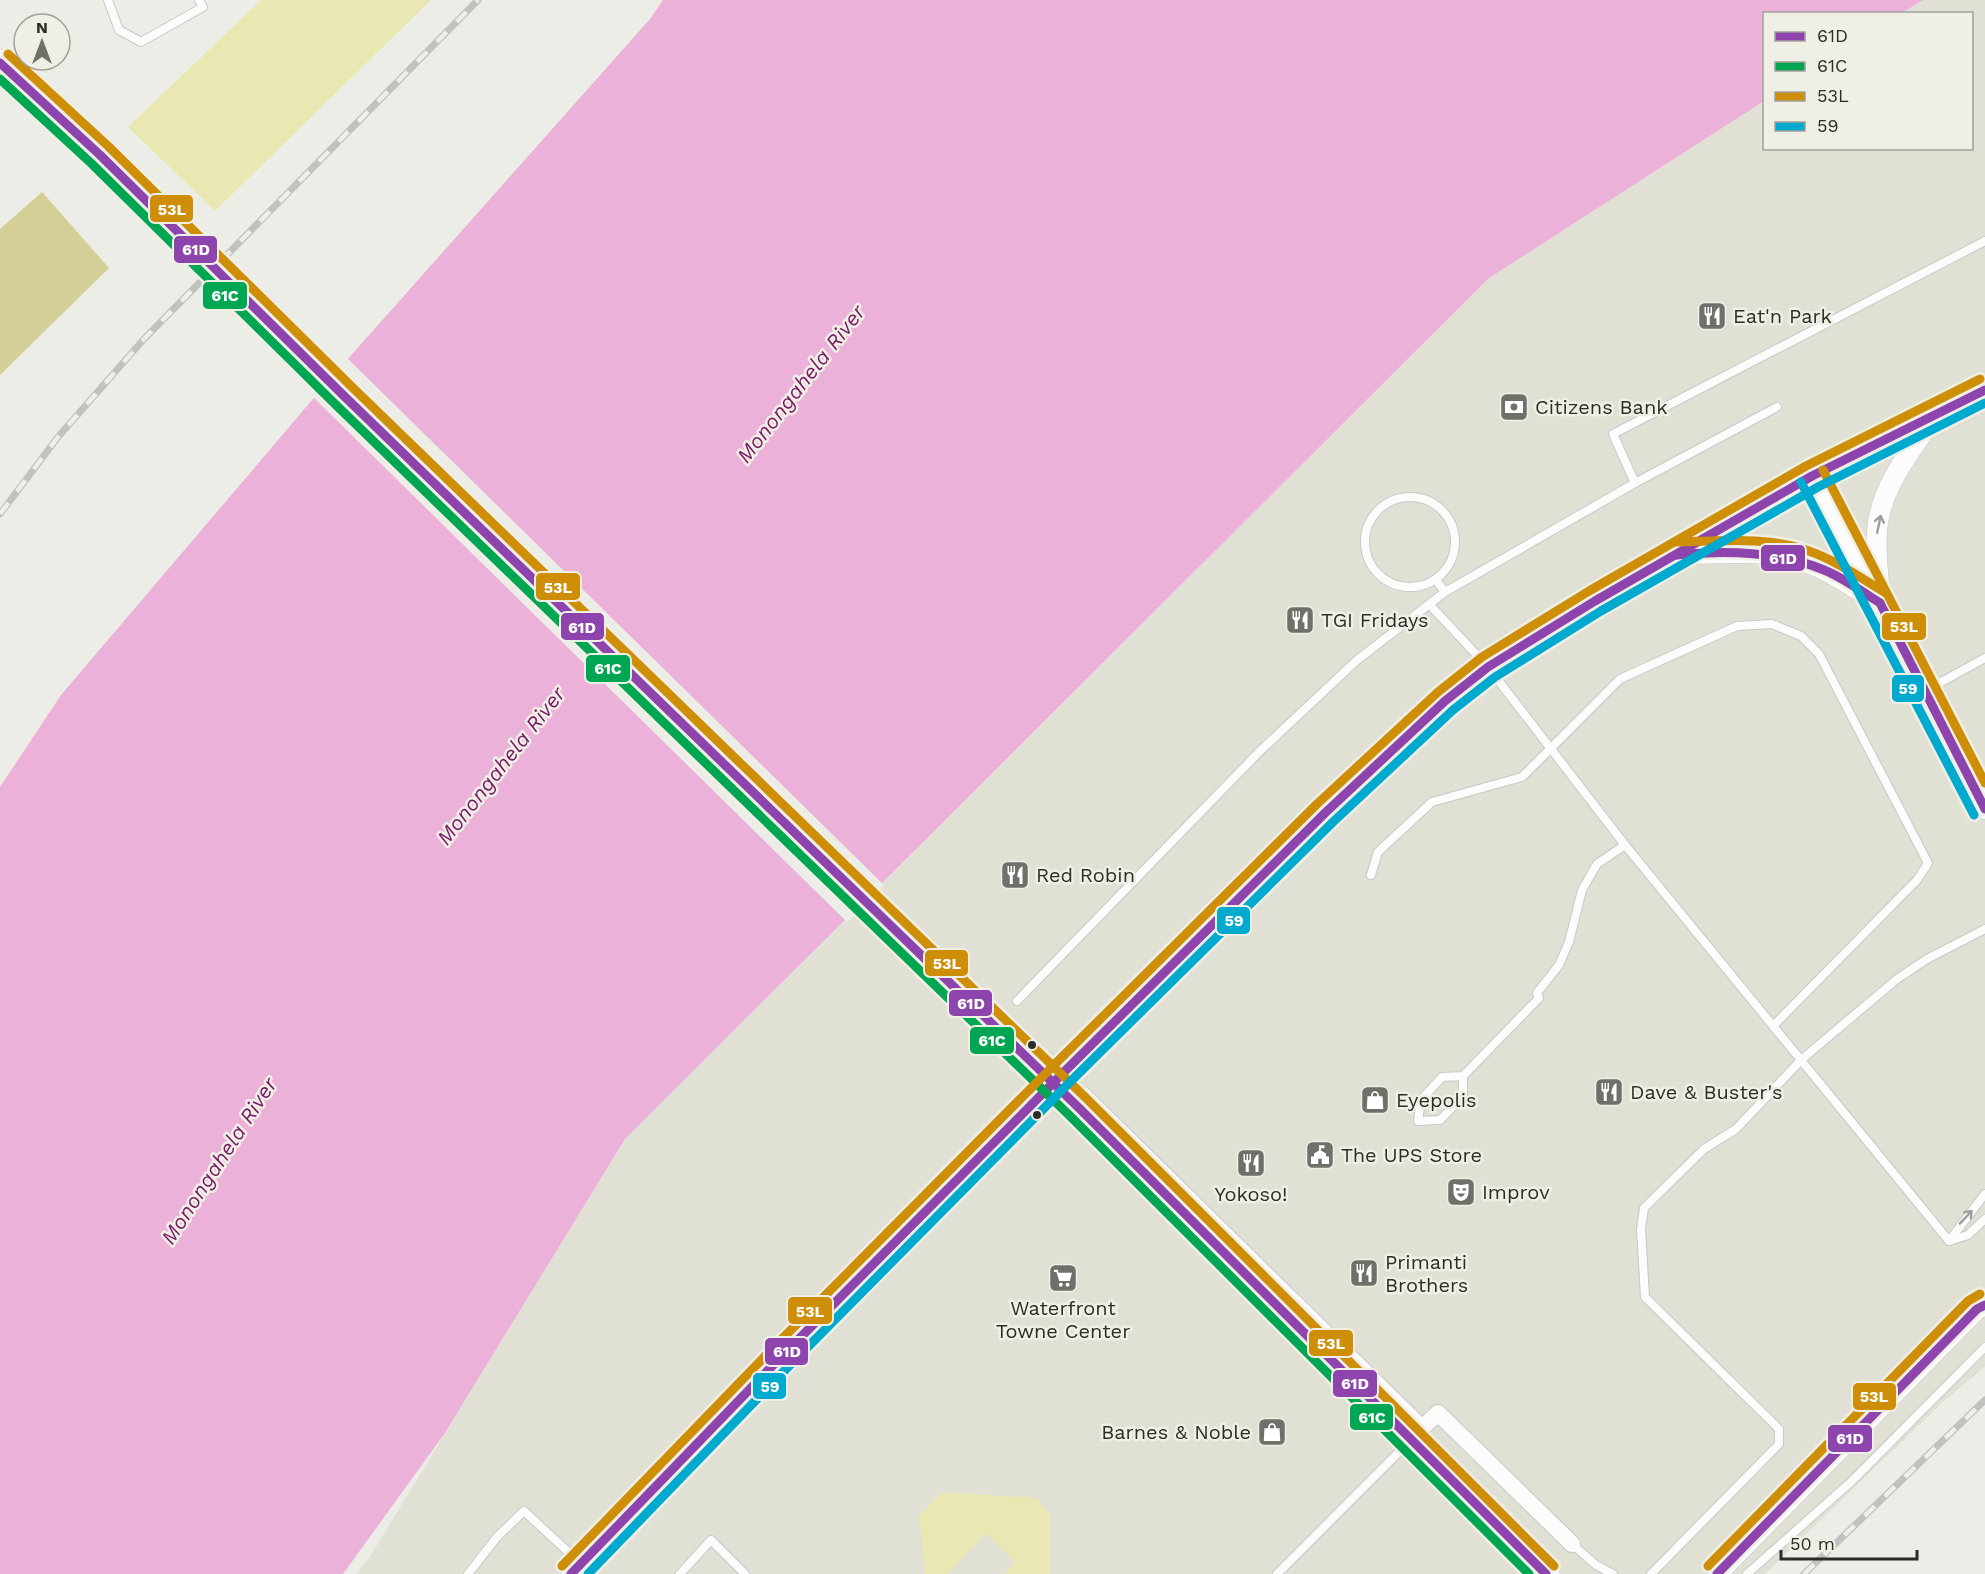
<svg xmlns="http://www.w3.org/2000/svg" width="1985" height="1574" font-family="'Work Sans',sans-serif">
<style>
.built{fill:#e0e0d5}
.green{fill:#eae8b2}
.forest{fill:#d3cf96}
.water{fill:#ebb1d9}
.pier{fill:#edede8}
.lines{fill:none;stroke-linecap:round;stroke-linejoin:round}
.service-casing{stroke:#c8c8c5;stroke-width:10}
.minor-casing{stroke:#c8c8c5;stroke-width:18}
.tertiary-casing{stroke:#c8c8c5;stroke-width:21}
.primary-casing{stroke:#c8c8c5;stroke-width:27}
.service{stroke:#fcfcfc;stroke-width:8}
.minor{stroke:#fcfcfc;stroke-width:16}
.tertiary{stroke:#fcfcfc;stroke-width:20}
.primary{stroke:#fcfcfc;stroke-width:26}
.rail-casing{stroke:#c1c1c0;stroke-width:7}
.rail{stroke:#efefe6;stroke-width:4.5;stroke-dasharray:14;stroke-linecap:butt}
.primary-bridge-casing{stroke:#c8c8c5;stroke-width:27;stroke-linecap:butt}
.primary-bridge{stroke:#fcfcfc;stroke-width:26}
.bus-1-casing{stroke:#efefe6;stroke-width:14}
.bus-2-casing{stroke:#efefe6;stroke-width:14}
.bus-3-casing{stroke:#efefe6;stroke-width:14}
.bus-4-casing{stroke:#efefe6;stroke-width:14}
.bus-1{stroke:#8e44ad;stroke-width:9}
.bus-2{stroke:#00a651;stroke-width:9}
.bus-3{stroke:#ce8e08;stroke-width:9}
.bus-4{stroke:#00a9ce;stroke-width:9}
.oneway{stroke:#9e9e9d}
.bus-dot{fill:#2c2c28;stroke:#efefe6;stroke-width:2}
.labels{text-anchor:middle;stroke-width:5;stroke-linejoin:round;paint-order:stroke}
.poi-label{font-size:20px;fill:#2c2c28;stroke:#efefe6;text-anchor:start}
.water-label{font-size:21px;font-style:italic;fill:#791a65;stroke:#efefe6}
.line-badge{stroke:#efefe6;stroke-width:2}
.badge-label{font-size:16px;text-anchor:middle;font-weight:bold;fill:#fff}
</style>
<rect width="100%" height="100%" fill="#edede8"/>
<polygon class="built" points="1923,0 1985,0 1985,1367 1945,1400 1765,1574 356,1574 369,1558 625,1139 1489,278 1764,101 1764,148 1972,148 1972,14 1902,13"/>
<g class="green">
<polygon points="261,0 431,0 215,211 128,127"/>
<polygon points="942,1492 1035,1498 1050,1513 1050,1574 1005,1574 1015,1562 986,1533 947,1574 925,1574 919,1516"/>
</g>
<polygon class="forest" points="42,192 109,268 0,375 0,229"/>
<polygon class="water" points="663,0 1923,0 1902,13 1764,14 1764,101 1489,278 625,1139 445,1433 343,1574 0,1574 0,787 61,695 330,379 650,19"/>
<polygon class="pier" points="346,357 884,885 847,922 312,396"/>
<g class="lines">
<g class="service-casing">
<g id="service">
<polyline points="108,0 119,30 141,42 203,7 199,0"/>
<polyline points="1635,483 1777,407"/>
<circle cx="1410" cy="542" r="45"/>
<polyline points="1445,592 1635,483 1613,434 1985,241"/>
<polyline points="1429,604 1488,667 1625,845 1949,1241"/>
<polyline points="1925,691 1985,658"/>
<polyline points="1371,875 1378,852 1432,802 1522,777 1620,679 1737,626 1772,624 1801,636 1819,654 1928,863 1917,880 1773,1026"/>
<polyline points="1017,1001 1259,752 1356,661 1445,592 1436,580"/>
<polyline points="1463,1076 1463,1096 1440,1120 1418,1121 1421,1100 1442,1077 1463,1076 1539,998 1537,993 1559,965 1569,942 1582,890 1597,864 1625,845"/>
<polyline points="1949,1241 1985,1194"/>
<polyline points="1949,1241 1968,1235 1985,1219"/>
<polyline points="1572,1544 1596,1565 1613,1574"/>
<polyline points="468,1574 497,1537 524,1511 592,1574"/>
<polyline points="680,1574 711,1540 745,1574"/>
<polyline points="1277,1574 1410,1441"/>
<polyline points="1651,1574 1779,1444 1779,1429 1645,1297 1641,1229 1644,1208 1704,1149 1736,1129 1801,1060 1897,979 1927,959 1985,929"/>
<polyline points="1747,1574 1852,1481 1985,1347"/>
</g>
</g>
<g class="minor-casing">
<polyline id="minor" points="1083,1095 1422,1428 1438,1413 1572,1544"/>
</g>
<g class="tertiary-casing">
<g id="tertiary">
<polyline points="1812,476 1985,809"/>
<path d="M1678 554C1724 554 1777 547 1820 568 1841 578 1860 592 1880 603"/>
<path d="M1880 597C1879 576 1875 553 1877 532 1879 490 1910 452 1932 419"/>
<polyline points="571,1574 779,1359 1061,1075 1325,813 1445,701 1488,667 1595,601 1812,476 1985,390"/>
<polyline points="1717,1574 1977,1309 1985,1305"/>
</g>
</g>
<g class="primary-casing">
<g id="primary">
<polyline points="0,63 100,155"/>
<polyline points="343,395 641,683"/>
</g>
</g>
<use href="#service" class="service"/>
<use href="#minor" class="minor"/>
<use href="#tertiary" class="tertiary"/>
<use href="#primary" class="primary"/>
<g class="rail-casing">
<g id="rail">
<polyline points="0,514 58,437 144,339 478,0"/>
<polyline points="1804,1574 1985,1400"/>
</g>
</g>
<use href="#rail" class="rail"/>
<g class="primary-bridge-casing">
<g id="primary-bridge">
<polyline points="100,155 343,395"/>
<polyline points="641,683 1079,1108 1546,1574"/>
</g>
</g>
<use href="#primary-bridge" class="primary-bridge"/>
<g class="bus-1-casing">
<g id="bus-1">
<polyline points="0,63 100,155 343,395 1079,1108 1546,1574"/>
<path d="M1676 555C1724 550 1778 551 1824 570 1844 578 1862 592 1880 603"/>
<polyline points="1880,603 1985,809"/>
<polyline points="571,1574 779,1359 1061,1075 1325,813 1445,701 1488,667 1595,601 1812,476 1985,390"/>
<polyline points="1717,1574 1977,1309 1985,1305"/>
</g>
</g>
<g class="bus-2-casing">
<polyline id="bus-2" points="0,79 92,164 335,404 1071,1117 1529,1574"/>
</g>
<g class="bus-3-casing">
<g id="bus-3">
<polyline points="8,54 108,146 351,386 1087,1099 1554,1566"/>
<polyline points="1823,470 1985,783"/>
<path d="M1677 542C1720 541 1768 536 1809 551 1837 561 1861 578 1886 593"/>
<polyline points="562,1566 770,1351 1053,1066 1317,804 1438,692 1482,657 1589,591 1806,466 1980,379"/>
<polyline points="1708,1566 1968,1301 1980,1294"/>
</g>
</g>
<g class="bus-4-casing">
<g id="bus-4">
<polyline points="1801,482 1974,815"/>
<polyline points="588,1574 788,1367 1069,1083 1333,822 1453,710 1495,677 1601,611 1818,487 1985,403"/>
</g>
</g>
<use href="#bus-1" class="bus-1"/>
<use href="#bus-2" class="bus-2"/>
<use href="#bus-3" class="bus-3"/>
<use href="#bus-4" class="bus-4"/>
</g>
<defs><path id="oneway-shaft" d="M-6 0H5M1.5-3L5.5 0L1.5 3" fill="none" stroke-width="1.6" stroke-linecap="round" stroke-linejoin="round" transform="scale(1.5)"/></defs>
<g class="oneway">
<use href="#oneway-shaft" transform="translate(1879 524) rotate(-78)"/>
<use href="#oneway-shaft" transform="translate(1966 1217) rotate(-47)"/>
</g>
<defs>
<g id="restaurant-square" transform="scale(1.5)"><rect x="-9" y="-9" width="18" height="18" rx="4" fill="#70706b" stroke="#efefe6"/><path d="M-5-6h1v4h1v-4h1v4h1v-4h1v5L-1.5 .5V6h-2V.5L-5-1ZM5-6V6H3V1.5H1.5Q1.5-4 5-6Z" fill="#fff"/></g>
<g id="bank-square" transform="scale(1.5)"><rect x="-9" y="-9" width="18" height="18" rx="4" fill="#70706b" stroke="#efefe6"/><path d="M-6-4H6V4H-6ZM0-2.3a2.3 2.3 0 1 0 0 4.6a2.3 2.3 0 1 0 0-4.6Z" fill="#fff"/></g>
<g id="shop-square" transform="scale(1.5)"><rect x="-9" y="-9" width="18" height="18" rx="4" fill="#70706b" stroke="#efefe6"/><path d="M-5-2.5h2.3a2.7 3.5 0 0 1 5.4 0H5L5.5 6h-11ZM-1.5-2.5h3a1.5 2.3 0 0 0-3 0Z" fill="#fff"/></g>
<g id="civic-square" transform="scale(1.5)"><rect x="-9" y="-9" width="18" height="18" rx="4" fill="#70706b" stroke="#efefe6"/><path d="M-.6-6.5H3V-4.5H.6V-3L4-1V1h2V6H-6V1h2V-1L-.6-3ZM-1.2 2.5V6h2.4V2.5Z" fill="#fff"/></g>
<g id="theatre-square" transform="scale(1.5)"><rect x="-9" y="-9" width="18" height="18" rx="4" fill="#70706b" stroke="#efefe6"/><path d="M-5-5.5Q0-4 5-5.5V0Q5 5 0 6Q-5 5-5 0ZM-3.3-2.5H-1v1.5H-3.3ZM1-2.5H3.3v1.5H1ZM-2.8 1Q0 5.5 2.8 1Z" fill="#fff"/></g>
<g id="supermarket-square" transform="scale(1.5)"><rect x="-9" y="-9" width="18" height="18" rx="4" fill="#70706b" stroke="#efefe6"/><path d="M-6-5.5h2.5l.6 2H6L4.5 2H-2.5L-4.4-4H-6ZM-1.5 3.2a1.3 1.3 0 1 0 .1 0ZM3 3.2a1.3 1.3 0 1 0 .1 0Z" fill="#fff"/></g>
</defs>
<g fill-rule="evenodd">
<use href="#restaurant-square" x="1712" y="316"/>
<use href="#bank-square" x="1514" y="407"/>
<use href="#restaurant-square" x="1300" y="620"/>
<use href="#restaurant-square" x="1015" y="875"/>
<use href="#restaurant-square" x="1609" y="1092"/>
<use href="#shop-square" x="1375" y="1100"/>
<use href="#civic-square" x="1320" y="1155"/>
<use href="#restaurant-square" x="1251" y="1163"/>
<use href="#theatre-square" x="1461" y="1192"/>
<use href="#restaurant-square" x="1364" y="1273"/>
<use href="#supermarket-square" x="1063" y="1278"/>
<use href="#shop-square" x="1272" y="1432"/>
</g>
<g class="bus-dot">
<circle cx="1032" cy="1045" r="5"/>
<circle cx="1037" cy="1115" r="5"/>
</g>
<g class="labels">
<g class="poi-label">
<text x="1733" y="323">Eat'n Park</text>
<text x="1535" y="414">Citizens Bank</text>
<text x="1321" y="627">TGI Fridays</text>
<text x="1036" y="882">Red Robin</text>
<text x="1630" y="1099">Dave &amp; Buster's</text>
<text x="1396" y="1107">Eyepolis</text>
<text x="1341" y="1162">The UPS Store</text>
<text x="1482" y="1199">Improv</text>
<text x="1251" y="1201" text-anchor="middle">Yokoso!</text>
<text x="1385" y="1269">Primanti<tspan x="1385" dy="23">Brothers</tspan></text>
<text x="1063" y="1315" text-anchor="middle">Waterfront<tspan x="1063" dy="23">Towne Center</tspan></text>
<text x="1251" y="1439" text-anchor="end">Barnes &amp; Noble</text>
</g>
<g class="water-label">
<text transform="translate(801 384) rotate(-52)" y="7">Monongahela River</text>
<text transform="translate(501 766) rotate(-52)" y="7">Monongahela River</text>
<text transform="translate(219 1161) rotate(-57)" y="7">Monongahela River</text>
</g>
</g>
<g class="line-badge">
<rect x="149" y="194" width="45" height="29" rx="6" fill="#ce8e08"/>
<rect x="173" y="235" width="45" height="29" rx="6" fill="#8e44ad"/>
<rect x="202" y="281" width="46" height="29" rx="6" fill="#00a651"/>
<rect x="1760" y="544" width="46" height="28" rx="6" fill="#8e44ad"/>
<rect x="535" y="572" width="46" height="29" rx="6" fill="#ce8e08"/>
<rect x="1881" y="612" width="46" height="29" rx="6" fill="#ce8e08"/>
<rect x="560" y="612" width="45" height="29" rx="6" fill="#8e44ad"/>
<rect x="585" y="654" width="46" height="29" rx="6" fill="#00a651"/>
<rect x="1891" y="674" width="34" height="29" rx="6" fill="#00a9ce"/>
<rect x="1216" y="906" width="35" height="29" rx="6" fill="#00a9ce"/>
<rect x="924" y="949" width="45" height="28" rx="6" fill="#ce8e08"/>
<rect x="948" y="989" width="45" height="28" rx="6" fill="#8e44ad"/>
<rect x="969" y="1026" width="46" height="29" rx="6" fill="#00a651"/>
<rect x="787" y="1296" width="46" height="29" rx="6" fill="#ce8e08"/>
<rect x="1308" y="1329" width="46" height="28" rx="6" fill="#ce8e08"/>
<rect x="764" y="1337" width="45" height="29" rx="6" fill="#8e44ad"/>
<rect x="1332" y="1369" width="46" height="29" rx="6" fill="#8e44ad"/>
<rect x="752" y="1372" width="35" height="28" rx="6" fill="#00a9ce"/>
<rect x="1852" y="1382" width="45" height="29" rx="6" fill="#ce8e08"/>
<rect x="1349" y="1403" width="45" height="28" rx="6" fill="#00a651"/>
<rect x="1827" y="1424" width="46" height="29" rx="6" fill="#8e44ad"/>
</g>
<g class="badge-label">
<text x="172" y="215">53L</text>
<text x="196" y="255">61D</text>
<text x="225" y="301">61C</text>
<text x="1783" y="564">61D</text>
<text x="558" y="593">53L</text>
<text x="1904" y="632">53L</text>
<text x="582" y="633">61D</text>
<text x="608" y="674">61C</text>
<text x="1908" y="694">59</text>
<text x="1234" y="926">59</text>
<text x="947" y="969">53L</text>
<text x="971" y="1009">61D</text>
<text x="992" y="1046">61C</text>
<text x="810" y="1317">53L</text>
<text x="1331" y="1349">53L</text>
<text x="787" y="1357">61D</text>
<text x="1355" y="1389">61D</text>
<text x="770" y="1392">59</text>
<text x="1874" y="1402">53L</text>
<text x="1372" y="1423">61C</text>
<text x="1850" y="1444">61D</text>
</g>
<rect x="1763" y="12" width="210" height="138" fill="#efefe6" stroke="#a1a19a" stroke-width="1.5"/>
<rect x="1775" y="32" width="30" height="9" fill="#8e44ad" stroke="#a1a19a" stroke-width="1.5"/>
<text x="1817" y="42" font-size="18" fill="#2c2c28">61D</text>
<rect x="1775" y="62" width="30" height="9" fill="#00a651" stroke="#a1a19a" stroke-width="1.5"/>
<text x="1817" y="72" font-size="18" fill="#2c2c28">61C</text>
<rect x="1775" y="92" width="30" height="9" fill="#ce8e08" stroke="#a1a19a" stroke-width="1.5"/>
<text x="1817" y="102" font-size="18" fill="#2c2c28">53L</text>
<rect x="1775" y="122" width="30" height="9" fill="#00a9ce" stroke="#a1a19a" stroke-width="1.5"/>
<text x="1817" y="132" font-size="18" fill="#2c2c28">59</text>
<g transform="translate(42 42)"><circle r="28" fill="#efefe6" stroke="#a1a19a" stroke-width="1.5"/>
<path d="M0-4.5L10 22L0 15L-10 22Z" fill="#70706b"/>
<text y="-9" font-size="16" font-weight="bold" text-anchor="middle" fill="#2c2c28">N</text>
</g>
<path d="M1781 1550v9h136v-9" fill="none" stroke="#2c2c28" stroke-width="3"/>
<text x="1790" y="1550" font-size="18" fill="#2c2c28" stroke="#efefe6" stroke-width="4.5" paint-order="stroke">50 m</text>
</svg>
